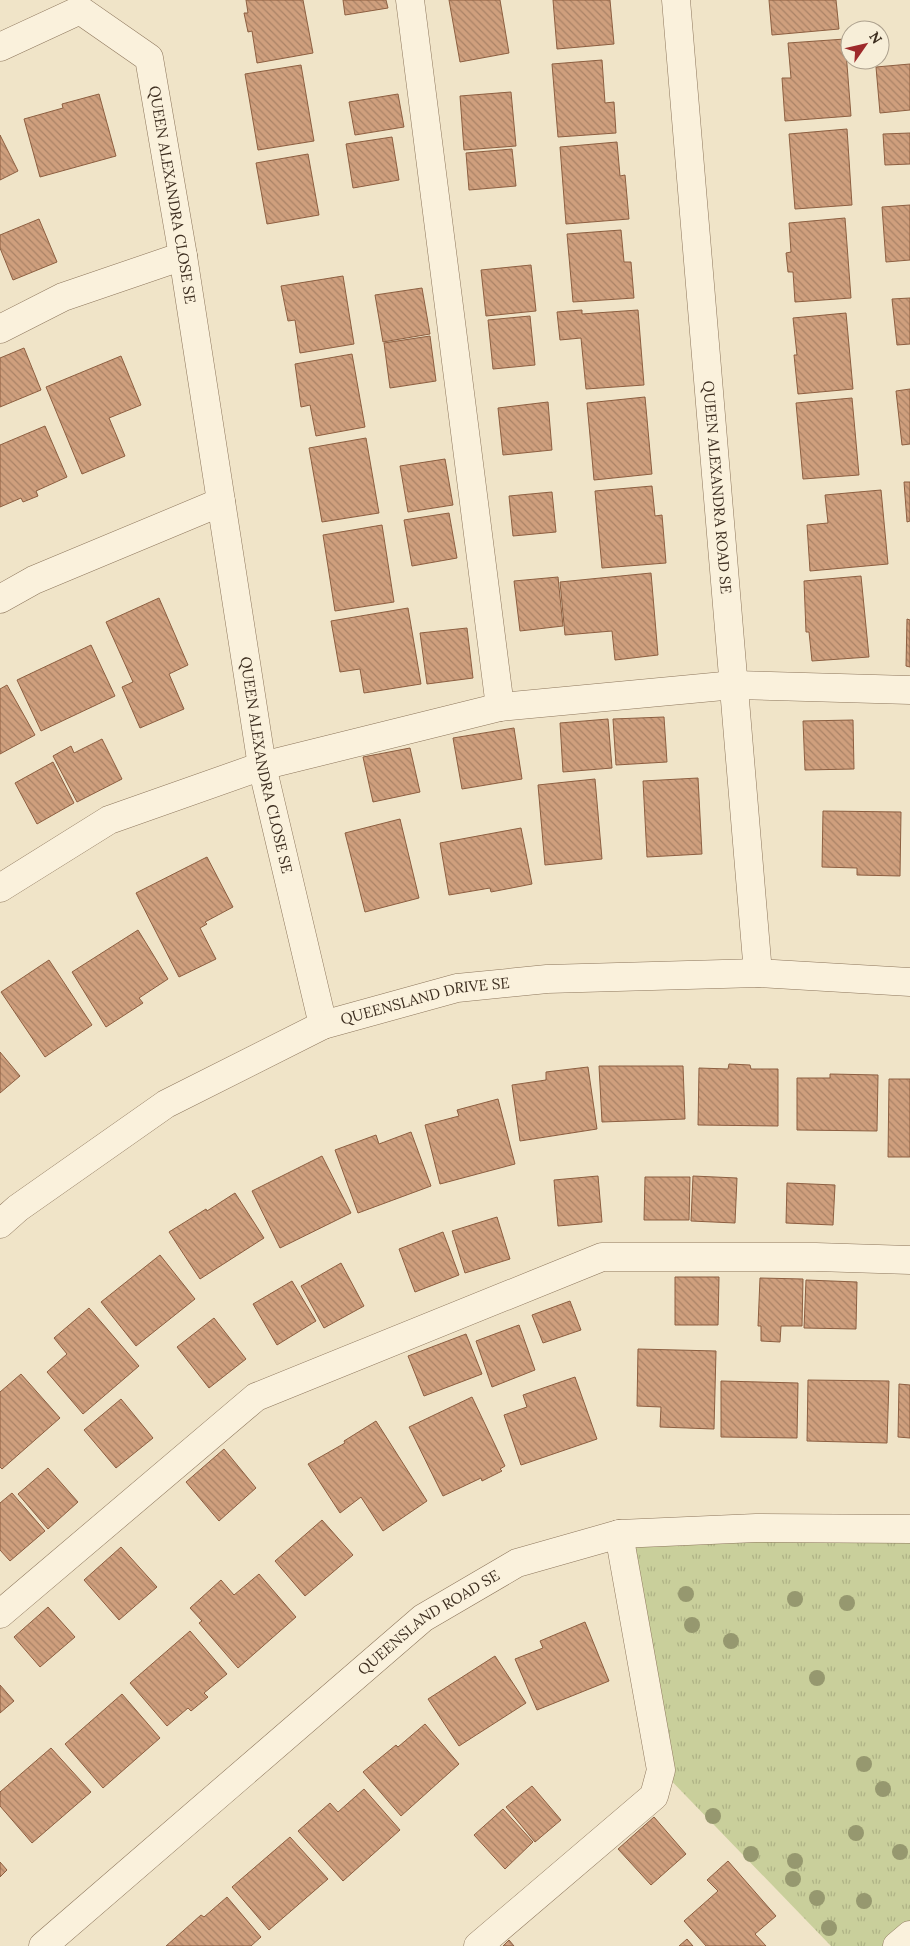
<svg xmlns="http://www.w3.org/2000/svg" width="910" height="1946" font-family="Lora,serif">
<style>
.park{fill:url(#park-tufts)}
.building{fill:url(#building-back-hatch);stroke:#8d5f41}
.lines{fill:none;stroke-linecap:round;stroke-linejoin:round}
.minor-casing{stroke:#8d765c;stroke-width:29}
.minor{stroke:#faf1dc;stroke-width:28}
.tree{fill:#96986f}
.labels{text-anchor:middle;stroke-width:5;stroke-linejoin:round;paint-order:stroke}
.street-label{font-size:15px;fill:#3d2e20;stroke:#f7eed8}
</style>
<defs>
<pattern id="park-tufts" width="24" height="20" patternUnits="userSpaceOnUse" patternTransform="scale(1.25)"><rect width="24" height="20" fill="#c9cf9b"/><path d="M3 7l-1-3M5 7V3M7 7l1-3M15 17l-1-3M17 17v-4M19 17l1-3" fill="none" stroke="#aeb285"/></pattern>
<pattern id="building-back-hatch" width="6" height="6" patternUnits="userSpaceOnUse" patternTransform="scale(1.25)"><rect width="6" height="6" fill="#cf9f7d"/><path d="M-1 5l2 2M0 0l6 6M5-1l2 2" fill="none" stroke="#a98266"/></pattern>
</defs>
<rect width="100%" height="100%" fill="#f0e4c8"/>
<polygon class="park" points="910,1529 910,1935 897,1946 831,1946 661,1770 619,1534"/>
<g class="building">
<polygon points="246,0 303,0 313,53 257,63 252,31 248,32 244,13 248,13"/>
<polygon points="343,0 386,0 388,8 345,15"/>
<polygon points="449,0 500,0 509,53 460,62"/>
<polygon points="553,0 610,0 614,44 557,49"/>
<polygon points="769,0 836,0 839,29 772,35"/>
<polygon points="845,39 851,116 785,121 782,78 791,78 788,43"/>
<polygon points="602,60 605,103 614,102 616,133 558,137 552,64"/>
<polygon points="910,64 910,110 880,113 876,67"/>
<polygon points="301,65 314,141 258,150 245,74"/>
<polygon points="511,92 516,146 464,150 460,96"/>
<polygon points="99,94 116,156 40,177 24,119 63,108 62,104"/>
<polygon points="398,94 404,127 355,135 349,102"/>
<polygon points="847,129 852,205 795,209 789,134"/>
<polygon points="910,133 910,164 885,165 883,134"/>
<polygon points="0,135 18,171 0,180"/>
<polygon points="392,137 399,180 353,188 346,144"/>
<polygon points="617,142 620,176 625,175 629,219 566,224 560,147"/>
<polygon points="512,149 516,186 469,190 466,153"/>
<polygon points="308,154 319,215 267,224 256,163"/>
<polygon points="910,205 910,260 886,262 882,207"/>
<polygon points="845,218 851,298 795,302 793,272 788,272 786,253 791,252 789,223"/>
<polygon points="39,219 57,262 13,280 0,248 0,235"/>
<polygon points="621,230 624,262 631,262 634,298 573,302 567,234"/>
<polygon points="531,265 536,311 486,316 481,270"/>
<polygon points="343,276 354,344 300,353 295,320 288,321 281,286"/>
<polygon points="422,288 430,334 383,342 375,295"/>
<polygon points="910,298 910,344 897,345 892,299"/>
<polygon points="582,310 582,314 638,310 644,385 586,389 581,338 560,340 557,312"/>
<polygon points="846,313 853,389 798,394 794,355 797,355 793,318"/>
<polygon points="530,316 535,365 493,369 488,320"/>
<polygon points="430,336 436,381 390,388 384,343"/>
<polygon points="24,348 41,390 0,407 0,358"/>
<polygon points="352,354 365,427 316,436 310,405 301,407 295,364"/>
<polygon points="121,356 141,405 109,418 125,456 82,474 46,387"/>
<polygon points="910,389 910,444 902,445 896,391"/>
<polygon points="645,397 652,474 594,480 587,403"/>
<polygon points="852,398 859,475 803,479 796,403"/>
<polygon points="548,402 552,450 503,455 498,408"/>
<polygon points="45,426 67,477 36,491 38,496 23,502 21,498 0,507 0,445"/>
<polygon points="366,438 379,513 322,522 309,448"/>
<polygon points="445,459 453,505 408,512 400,466"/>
<polygon points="904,482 910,482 910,521 907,522"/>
<polygon points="652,486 655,516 662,515 666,563 602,568 595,491"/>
<polygon points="881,490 888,564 810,571 807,525 828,523 825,495"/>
<polygon points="552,492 556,532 513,536 509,496"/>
<polygon points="449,513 457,558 412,566 404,520"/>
<polygon points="382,525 394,602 335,611 323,535"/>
<polygon points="651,573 658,655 615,660 612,631 565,635 560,582"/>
<polygon points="861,576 869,657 812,661 809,632 806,632 804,581"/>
<polygon points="558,577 563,626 520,631 514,581"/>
<polygon points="159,598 188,665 169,674 184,709 140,728 122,687 133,682 106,622"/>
<polygon points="408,608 421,684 364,693 360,669 340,672 331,621"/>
<polygon points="907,619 910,620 910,667 906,666"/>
<polygon points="467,628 473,678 427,684 420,633"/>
<polygon points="91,645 115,696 41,731 17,680"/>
<polygon points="7,685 35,735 0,754 0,689"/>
<polygon points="664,717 667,762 616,765 613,719"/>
<polygon points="608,719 612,768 563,772 560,723"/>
<polygon points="853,720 854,769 805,770 803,721"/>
<polygon points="514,728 522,779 462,789 453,738"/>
<polygon points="102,739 122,779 77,802 53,756 71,746 74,753"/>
<polygon points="410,748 420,792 373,802 363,757"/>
<polygon points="53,762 74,803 37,824 15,783"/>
<polygon points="698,778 702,854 647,857 643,781"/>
<polygon points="595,779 602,859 545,865 538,785"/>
<polygon points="823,811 901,812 900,876 857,875 857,868 822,867"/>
<polygon points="400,819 419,898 365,912 345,833"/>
<polygon points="521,828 532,884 491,892 490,888 449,895 440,843"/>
<polygon points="207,857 233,907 205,922 207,924 200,928 216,959 179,977 136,893"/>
<polygon points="138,930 168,979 139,998 143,1003 106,1027 72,972"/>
<polygon points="49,960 92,1025 45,1057 1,992"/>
<polygon points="0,1052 20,1076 0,1093"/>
<polygon points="729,1064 750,1065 751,1069 778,1069 778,1126 698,1125 699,1068 728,1069"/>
<polygon points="599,1066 683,1066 685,1119 602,1122"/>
<polygon points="588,1067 597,1129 520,1141 512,1085 546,1080 546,1072"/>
<polygon points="830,1074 878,1075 877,1131 797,1130 797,1078 830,1078"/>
<polygon points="889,1079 910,1079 910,1157 888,1157"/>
<polygon points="498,1099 515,1164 440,1184 425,1125 459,1116 457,1110"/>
<polygon points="411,1132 431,1186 358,1213 335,1150 376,1135 379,1144"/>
<polygon points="322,1156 351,1213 280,1248 252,1191"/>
<polygon points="598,1176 602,1222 558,1226 554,1180"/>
<polygon points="693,1176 737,1178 735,1223 691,1221"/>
<polygon points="645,1177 690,1177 689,1220 644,1220"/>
<polygon points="787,1183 835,1185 833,1225 786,1223"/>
<polygon points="235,1193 264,1238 200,1279 169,1232 206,1209 207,1211"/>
<polygon points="497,1217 510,1259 465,1273 452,1231"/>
<polygon points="443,1232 459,1275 415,1292 399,1249"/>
<polygon points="160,1255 195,1299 136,1346 101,1302"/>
<polygon points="341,1263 364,1306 324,1328 301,1286"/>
<polygon points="675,1277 719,1277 718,1325 675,1325"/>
<polygon points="760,1278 803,1279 802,1326 781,1326 780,1342 761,1341 761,1326 758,1326"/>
<polygon points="806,1280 857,1282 856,1329 804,1328"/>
<polygon points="292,1281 316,1321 277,1345 253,1304"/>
<polygon points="570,1301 581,1330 543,1343 532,1315"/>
<polygon points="89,1308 139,1366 83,1414 47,1372 67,1354 54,1338"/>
<polygon points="214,1318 246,1359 209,1388 177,1347"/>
<polygon points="519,1325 535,1370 492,1387 476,1341"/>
<polygon points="466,1334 482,1374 424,1396 408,1356"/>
<polygon points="638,1349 716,1351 714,1429 660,1427 661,1407 637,1406"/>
<polygon points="21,1374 60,1418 2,1469 0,1467 0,1392"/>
<polygon points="575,1377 597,1439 521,1465 504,1415 527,1407 523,1395"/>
<polygon points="808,1380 889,1381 887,1443 807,1441"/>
<polygon points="721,1381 798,1383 797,1438 721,1437"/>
<polygon points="899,1384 910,1385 910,1438 898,1437"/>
<polygon points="472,1397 505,1466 500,1469 502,1471 482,1481 481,1478 443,1496 409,1427"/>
<polygon points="121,1399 153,1438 116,1468 84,1430"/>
<polygon points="376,1421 427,1501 383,1531 361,1497 340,1513 308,1464 345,1443 344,1441"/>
<polygon points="224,1449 256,1488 219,1521 186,1482"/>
<polygon points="48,1468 78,1502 48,1529 18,1494"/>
<polygon points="12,1493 45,1531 10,1561 0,1550 0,1503"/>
<polygon points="322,1520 353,1555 305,1596 275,1561"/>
<polygon points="121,1547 157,1587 119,1620 84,1580"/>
<polygon points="259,1574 296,1617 238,1668 199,1623 202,1621 190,1608 221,1580 234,1595"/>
<polygon points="48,1607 75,1637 40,1667 14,1637"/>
<polygon points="585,1622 609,1681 537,1710 515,1659 543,1648 540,1641"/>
<polygon points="190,1631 227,1674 204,1693 208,1697 191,1711 188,1708 167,1726 130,1683"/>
<polygon points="495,1656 526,1703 459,1746 428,1699"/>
<polygon points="0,1685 14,1701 0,1713"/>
<polygon points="122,1694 160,1738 103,1788 65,1744"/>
<polygon points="425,1724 459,1764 401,1816 363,1772 396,1745 398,1747"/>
<polygon points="51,1748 91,1792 32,1843 0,1806 0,1792"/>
<polygon points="532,1786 561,1820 535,1842 506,1807"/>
<polygon points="364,1789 400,1830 343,1881 298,1831 330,1803 338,1812"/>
<polygon points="503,1809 533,1842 505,1869 474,1835"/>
<polygon points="654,1817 686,1854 651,1885 618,1849"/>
<polygon points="290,1837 328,1879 269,1930 232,1887"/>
<polygon points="728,1861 776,1916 755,1934 766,1946 706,1946 684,1921 718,1891 707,1880"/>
<polygon points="0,1862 7,1870 0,1877"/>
<polygon points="227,1897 261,1937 251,1946 166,1946 201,1915 204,1917"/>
<polygon points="687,1939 693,1946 679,1946"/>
<polygon points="509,1940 514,1946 503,1946"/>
</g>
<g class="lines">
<g class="minor-casing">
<g id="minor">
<polyline points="410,0 500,707"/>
<path id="s1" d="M676 0 758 973"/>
<path id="s2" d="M0 47 80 10 149 58 183 256 262 766 323 1025"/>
<polyline points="0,329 63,297 183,256"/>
<polyline points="0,599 34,580 221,502"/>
<polyline points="0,888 109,820 262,766 500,707 734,685 910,690"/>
<path id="s3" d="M0 1224 18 1208 166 1104 323 1025 457 988 547 979 758 973 910 982"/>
<polyline points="0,1614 256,1397 602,1257 816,1257 910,1260"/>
<path id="s4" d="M43 1946 423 1618 517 1563 619 1534 756 1528 910 1529"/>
<polyline points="478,1946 654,1796 661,1770 619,1534"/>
<polyline points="897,1946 910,1935"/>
</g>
</g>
<use href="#minor" class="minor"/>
</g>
<g class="tree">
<circle cx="686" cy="1594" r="8"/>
<circle cx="795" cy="1599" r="8"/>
<circle cx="847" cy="1603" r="8"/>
<circle cx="692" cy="1625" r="8"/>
<circle cx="731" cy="1641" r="8"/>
<circle cx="817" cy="1678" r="8"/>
<circle cx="864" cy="1764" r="8"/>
<circle cx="883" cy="1789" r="8"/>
<circle cx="713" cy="1816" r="8"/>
<circle cx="856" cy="1833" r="8"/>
<circle cx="900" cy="1852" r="8"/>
<circle cx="751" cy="1854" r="8"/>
<circle cx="795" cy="1861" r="8"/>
<circle cx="793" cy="1879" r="8"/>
<circle cx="817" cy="1898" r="8"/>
<circle cx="864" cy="1901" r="8"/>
<circle cx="829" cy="1928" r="8"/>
</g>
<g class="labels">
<g class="street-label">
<text dy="5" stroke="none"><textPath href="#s2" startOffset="311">QUEEN ALEXANDRA CLOSE SE</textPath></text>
<text dy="5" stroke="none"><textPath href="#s1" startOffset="489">QUEEN ALEXANDRA ROAD SE</textPath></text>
<text dy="5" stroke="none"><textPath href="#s2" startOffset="889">QUEEN ALEXANDRA CLOSE SE</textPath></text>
<text dy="5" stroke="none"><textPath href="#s3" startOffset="486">QUEENSLAND DRIVE SE</textPath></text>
<text dy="5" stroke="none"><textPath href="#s4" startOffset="504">QUEENSLAND ROAD SE</textPath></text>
</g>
</g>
<g transform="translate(865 45) rotate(56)"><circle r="24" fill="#f7eed8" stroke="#ada18e"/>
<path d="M0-4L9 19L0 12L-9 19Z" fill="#9e2a2b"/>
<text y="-8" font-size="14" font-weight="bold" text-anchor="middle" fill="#3d2e20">N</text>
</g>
</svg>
